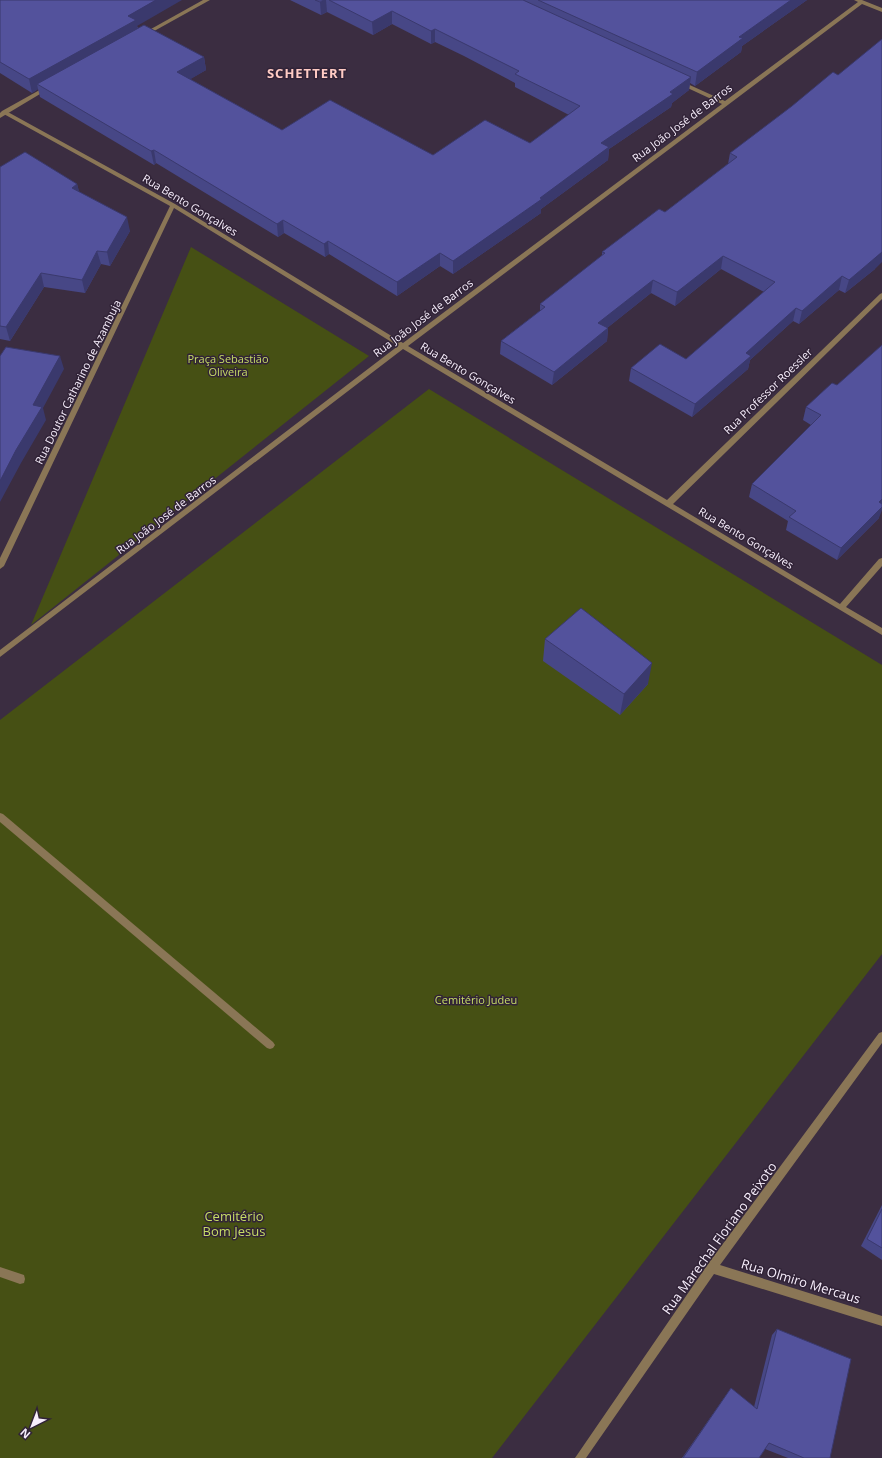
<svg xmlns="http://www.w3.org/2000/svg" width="882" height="1458" font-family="'Open Sans',sans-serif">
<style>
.green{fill:#465014}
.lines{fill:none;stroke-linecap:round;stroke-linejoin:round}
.service{fill:#8a7656;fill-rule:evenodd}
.minor{fill:#8a7656;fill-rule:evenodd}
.tertiary{fill:#8a7656;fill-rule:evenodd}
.wall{fill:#474786}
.shaded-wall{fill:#3a396d}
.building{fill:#53529c;stroke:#3a396d}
.labels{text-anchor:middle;stroke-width:3;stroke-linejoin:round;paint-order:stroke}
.street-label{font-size:11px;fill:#f7eefc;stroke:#312337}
.park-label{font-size:11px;fill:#c7dd66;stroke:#312337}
.far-district-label{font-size:13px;font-weight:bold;letter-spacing:1px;fill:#ffcbc4;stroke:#312337}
.near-park-label{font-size:13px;fill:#c7dd66;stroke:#312337}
.near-street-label{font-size:13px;fill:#f7eefc;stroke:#312337}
</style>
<rect width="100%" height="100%" fill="#3b2d41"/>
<g class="green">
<polygon points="191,247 369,356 31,625"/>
<polygon points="429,389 882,665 882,954 492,1458 0,1458 0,720"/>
</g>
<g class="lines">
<g class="service">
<polygon points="0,813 3,814 273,1042 275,1045 273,1048 270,1049 267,1048 0,822"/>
<polygon points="0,1267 24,1275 25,1279 24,1283 20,1284 0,1277"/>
</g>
<g class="minor">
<polygon points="854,0 862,0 882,8 882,12 862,4 408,346 667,500 880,294 882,293 882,299 673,504 840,604 879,559 882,558 882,566 846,607 882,628 882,635 403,349 0,657 0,650 398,346 174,208 4,566 0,569 0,558 170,206 2,113 2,111 6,111 175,204 403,343 722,104 679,84 679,82 683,82 725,101 858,2"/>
<polygon points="882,1032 882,1043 720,1265 882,1316 882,1326 714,1274 586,1458 575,1458 708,1264 879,1033"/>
</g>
<g class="tertiary">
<polygon points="203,0 210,0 147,35 142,34"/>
<polygon points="45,87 50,88 0,118 0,113 2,111"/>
</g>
</g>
<g class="wall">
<polygon points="0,0 137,26 138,28 204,57 206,70 190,79 282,130 433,155 530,143 569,115 515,87 515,83 464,56 435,42 431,44 392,24 373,35 327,12 321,15 290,0 807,0 742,46 741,52 695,86 690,83 689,90 672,103 671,107 609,149 608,160 541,209 541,213 453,274 440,266 397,296 329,254 325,257 284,233 278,237 156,163 154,165 40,97 38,89 32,93 0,73"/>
<polygon points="838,75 875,269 845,293 839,290 799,324 793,321 750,360 748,369 692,417 629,381 631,368 686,359 764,292 721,269 675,306 651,293 607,328 608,328 607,341 552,385 500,354 501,341 540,311 540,304 602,256 602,252 665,212 728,164 730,153"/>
<polygon points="0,167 77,184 79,192 130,231 110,266 101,264 85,293 44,287 10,341 0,339"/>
<polygon points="837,385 879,518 837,560 786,530 788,521 749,497 752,484 811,425 803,420 806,407"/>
<polygon points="545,639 648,684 620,715 543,661"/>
<polygon points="882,1205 882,1260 861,1246"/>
<polygon points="777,1329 830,1458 788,1458 765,1449 759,1458 682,1458 731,1388 754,1407 772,1335"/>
</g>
<g class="shaded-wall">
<polygon points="156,0 182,0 137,26 139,34 37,84 38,89 32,93 29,79 128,16"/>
<polygon points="324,0 326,0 327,12 321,15 320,2"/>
<polygon points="791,0 807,0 742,46 741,52 695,86 697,72 739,37"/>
<polygon points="392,11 392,24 373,35 372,22"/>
<polygon points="435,29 435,42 431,44 431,31"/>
<polygon points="204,57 206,70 179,86 177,72"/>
<polygon points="691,77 689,90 672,103 671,107 609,149 608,160 541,209 541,213 453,274 453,261 540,198 601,143"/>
<polygon points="154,150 156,163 154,165 151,151"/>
<polygon points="77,184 81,198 72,188"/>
<polygon points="127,217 130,231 110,266 107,252"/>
<polygon points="283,220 284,233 278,237 277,224"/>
<polygon points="328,241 329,254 325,257 324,244"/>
<polygon points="97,251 101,264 85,293 82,280"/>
<polygon points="882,252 882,262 875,269 845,293 849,280"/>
<polygon points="440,253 440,266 397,296 397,282"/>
<polygon points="723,256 721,269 675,306 677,292"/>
<polygon points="41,273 44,287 10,341 6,327"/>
<polygon points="842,276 839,290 799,324 802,311"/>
<polygon points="653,280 651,293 597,336 598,323"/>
<polygon points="796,308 793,321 750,360 748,369 692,417 695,404 746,353"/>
<polygon points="608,328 607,341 552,385 554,372"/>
<polygon points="60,356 64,369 43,408 46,420 21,463 0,502 0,481 16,450 33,405"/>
<polygon points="882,499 882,510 879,518 837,560 841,548"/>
<polygon points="652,663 648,684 620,715 624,694"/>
</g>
<g class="building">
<polygon points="0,0 156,0 128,16 136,20 29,79 0,62"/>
<polygon points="315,0 324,0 320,2"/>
<polygon points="329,0 523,0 691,77 670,92 673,94 601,143 609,147 540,198 542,199 453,261 440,253 397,282 328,241 324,244 283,220 277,224 154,150 151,151 37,84 144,25 204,57 177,72 282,130 330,100 433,155 485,120 530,143 580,106 515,74 519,71 435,29 431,31 392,11 372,22"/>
<polygon points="538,0 791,0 739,37 743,38 697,72"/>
<polygon points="882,39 882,252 849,280 842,276 802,311 796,308 746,353 751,356 695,404 631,368 660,344 686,359 775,282 723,256 677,292 653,280 598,323 608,328 554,372 501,341 545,307 540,304 605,253 602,252 659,209 665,212 737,157 730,153 792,106 833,72 838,75"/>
<polygon points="25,152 77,184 72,188 127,217 107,252 97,251 82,280 41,273 6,327 0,326 0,167"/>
<polygon points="882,345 882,499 879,502 882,504 882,507 841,548 789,517 796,511 752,484 821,415 806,407 832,383 837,385"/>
<polygon points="6,347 60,356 33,405 42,407 16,450 0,481 0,356"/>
<polygon points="581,608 652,663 624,694 545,639"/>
<polygon points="882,1209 882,1248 867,1239"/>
<polygon points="777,1329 851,1359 830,1458 804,1458 769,1443 759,1458 683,1458 731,1388 757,1409"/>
</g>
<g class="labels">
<g class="street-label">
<text transform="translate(682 123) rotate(-37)" y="4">Rua João José de Barros</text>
<text transform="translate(190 205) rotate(31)" y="4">Rua Bento Gonçalves</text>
<text transform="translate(423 318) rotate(-37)" y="4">Rua João José de Barros</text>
<text transform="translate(468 373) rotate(31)" y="4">Rua Bento Gonçalves</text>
<text transform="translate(78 382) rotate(-64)" y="4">Rua Doutor Catharino de Azambuja</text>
<text transform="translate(768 391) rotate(-44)" y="4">Rua Professor Roessler</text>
<text transform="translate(166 515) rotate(-37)" y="4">Rua João José de Barros</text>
<text transform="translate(746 538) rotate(31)" y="4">Rua Bento Gonçalves</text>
</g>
<g class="park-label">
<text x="228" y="363">Praça Sebastião<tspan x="228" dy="13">Oliveira</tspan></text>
<text x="476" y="1004">Cemitério Judeu</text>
</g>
<g class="far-district-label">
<text x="307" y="78">SCHETTERT</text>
</g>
<g class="near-park-label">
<text x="234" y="1221">Cemitério<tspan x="234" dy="15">Bom Jesus</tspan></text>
</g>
<g class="near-street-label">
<text transform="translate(719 1238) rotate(-54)" y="5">Rua Marechal Floriano Peixoto</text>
<text transform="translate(801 1281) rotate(17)" y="5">Rua Olmiro Mercaus</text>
</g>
</g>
<g transform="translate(32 1426) rotate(222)" stroke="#312337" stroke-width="3" paint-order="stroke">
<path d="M0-3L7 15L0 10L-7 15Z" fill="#f7eefc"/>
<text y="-6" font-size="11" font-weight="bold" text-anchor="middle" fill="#f7eefc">N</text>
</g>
</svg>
